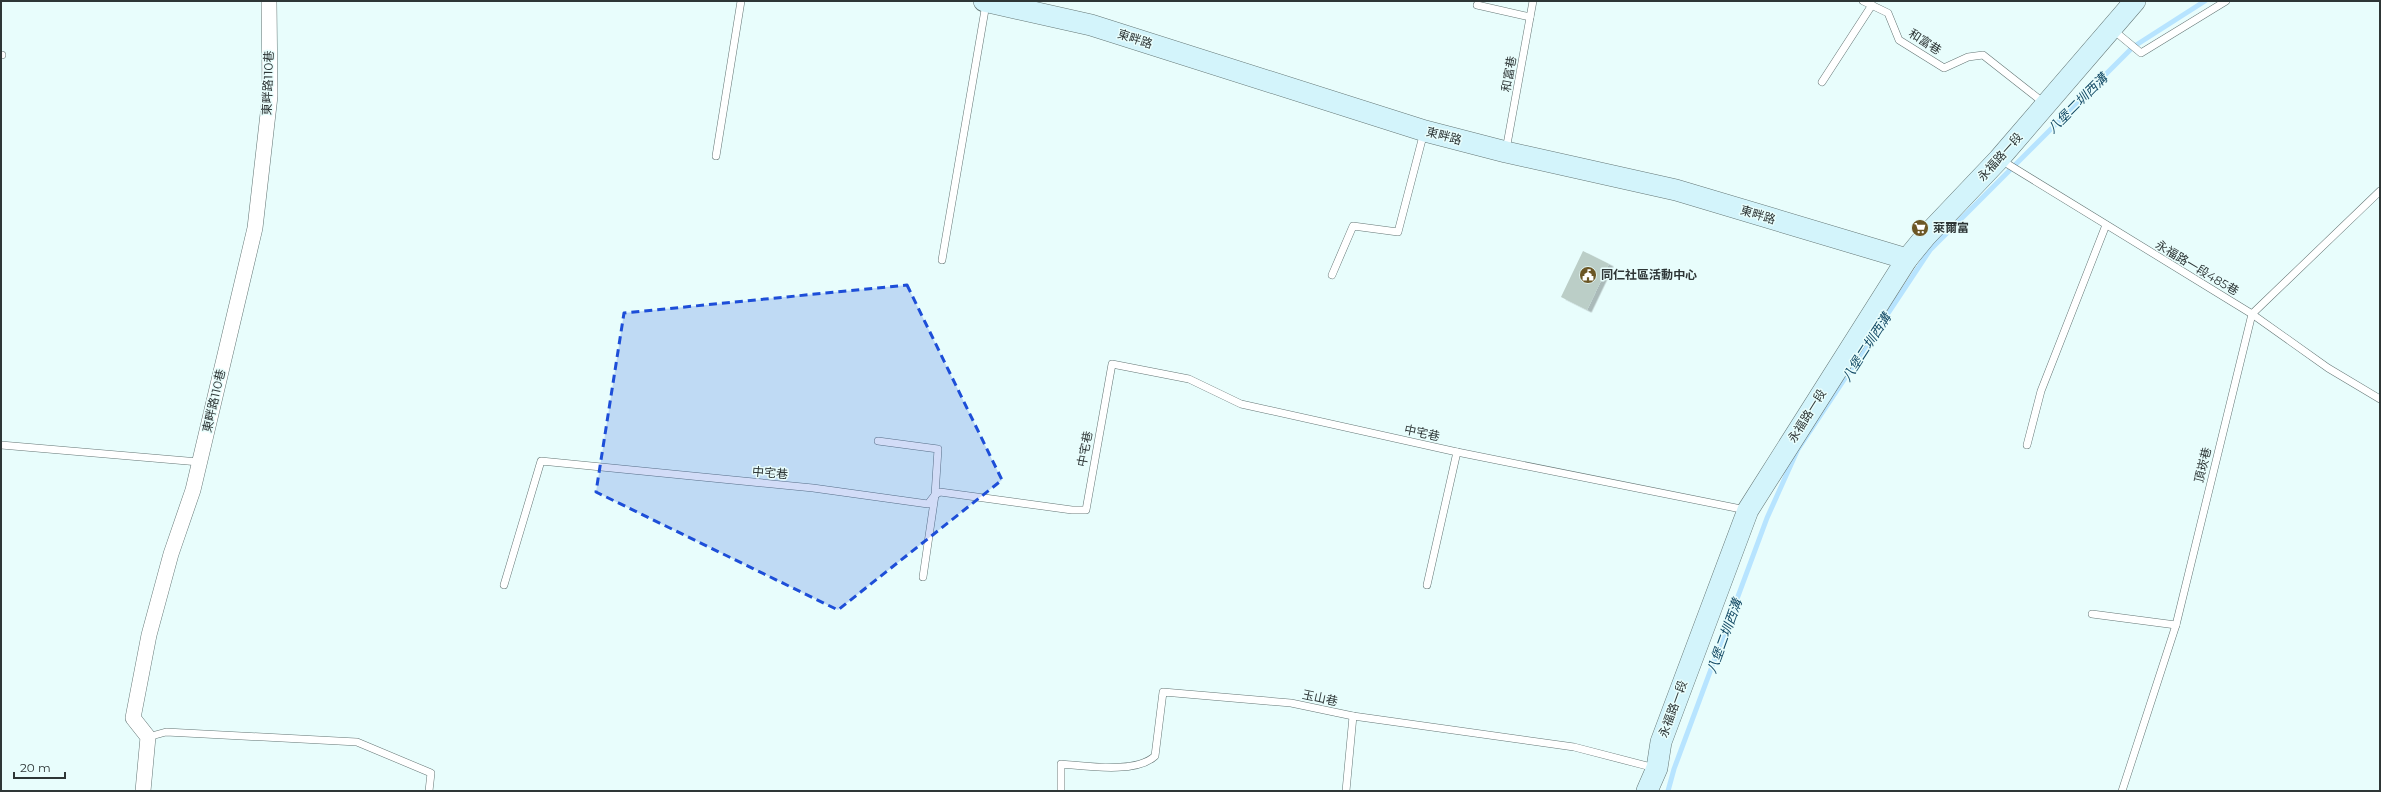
<svg xmlns="http://www.w3.org/2000/svg" width="2381" height="792" font-family="Montserrat,'Noto Sans TC',sans-serif">
<style>
.lines{fill:none;stroke-linecap:round;stroke-linejoin:round}
.stream{stroke:#b7e4ff;stroke-width:5}
.building{fill:#bbcec7;filter:url(#shadow)}
.lane-casing{stroke:#647675;stroke-width:8}
.street-casing{stroke:#647675;stroke-width:16}
.secondary-casing{stroke:#647675;stroke-width:22}
.lane{stroke:#fff;stroke-width:7}
.street{stroke:#fff;stroke-width:15}
.secondary{stroke:#d3f4fb;stroke-width:21}
.marked{fill:#1d4ed8;fill-opacity:0.2;stroke:#1d4ed8;stroke-width:3;stroke-dasharray:8 5;stroke-linejoin:round}
.labels{text-anchor:middle;stroke-width:3;stroke-linejoin:round;paint-order:stroke}
.street-label{font-size:12px;fill:#2e3636;stroke:#e8fdfc}
.poi-label{font-size:12px;font-weight:bold;fill:#2e3636;stroke:#e8fdfc;text-anchor:start}
.water-label{font-size:13px;font-style:italic;fill:#144b66;stroke:#e8fdfc}
</style>
<defs>
<filter id="shadow"><feDropShadow dx="4.5" dy="2.5" stdDeviation="0" flood-color="#0004"/></filter>
</defs>
<rect width="100%" height="100%" fill="#e8fdfc"/>
<g class="lines">
<polyline class="stream" points="1668,791 1674,769 1767,518 1798,449 1930,250 2133,47 2205,1"/>
</g>
<polygon class="building" points="1583,251 1609,264 1587,310 1561,297"/>
<g class="lines">
<g class="lane-casing">
<g id="lane">
<polyline points="1863,1 1888,13 1899,40 1944,68 1968,57 1983,55 2044,103"/>
<polyline points="1477,5 1530,17"/>
<polyline points="2112,29 2141,53 2226,1"/>
<polyline points="1,55 2,55"/>
<polyline points="1822,82 1872,5"/>
<polyline points="1506,150 1533,1"/>
<polyline points="716,156 741,1"/>
<polyline points="2001,160 2252,314 2328,368 2380,399"/>
<polyline points="942,260 986,4"/>
<polyline points="1332,275 1353,226 1398,232 1424,132"/>
<polyline points="878,441 938,449 935,495 923,577"/>
<polyline points="1,445 199,462"/>
<polyline points="2027,445 2041,391 2106,225"/>
<polyline points="504,585 541,461 813,488 928,504 935,495 940,492 1072,510 1086,510 1112,364 1189,379 1241,404 1457,452 1746,510"/>
<polyline points="1427,585 1457,452"/>
<polyline points="2092,614 2176,625"/>
<polyline points="148,737 166,732 357,742 431,773 429,791"/>
<path d="M1061 791V764C1086 766 1136 774 1155 756L1163 692 1291 703 1353 716 1574 747 1655 768"/>
<polyline points="1346,791 1353,716"/>
<polyline points="2122,791 2176,625 2252,314 2380,191"/>
</g>
</g>
<g class="street-casing">
<polyline id="street" points="143,791 148,737 133,718 149,635 171,554 193,490 255,228 270,96 269,1"/>
</g>
<g class="secondary-casing">
<g id="secondary">
<polyline points="984,1 1091,25 1425,131 1506,152 1676,190 1907,259"/>
<polyline points="1647,791 1657,768 1661,742 1748,510 1907,259 1925,237 1999,159 2135,1"/>
</g>
</g>
<use href="#lane" class="lane"/>
<use href="#street" class="street"/>
<use href="#secondary" class="secondary"/>
</g>
<path class="marked" d="M907 285 1002 480 838 610 596 492 624 313Z"/>
<defs>
<g id="supermarket-disc" transform="scale(0.9)"><circle r="9.5" fill="#6b5625" stroke="#e8fdfc"/><path d="M-6-5.5h2.5l.6 2H6L4.5 2H-2.5L-4.4-4H-6ZM-1.5 3.2a1.3 1.3 0 1 0 .1 0ZM3 3.2a1.3 1.3 0 1 0 .1 0Z" fill="#fff"/></g>
<g id="civic-disc" transform="scale(0.9)"><circle r="9.5" fill="#6b5625" stroke="#e8fdfc"/><path d="M-.6-6.5H3V-4.5H.6V-3L4-1V1h2V6H-6V1h2V-1L-.6-3ZM-1.2 2.5V6h2.4V2.5Z" fill="#fff"/></g>
</defs>
<g fill-rule="evenodd">
<use href="#supermarket-disc" x="1920" y="228"/>
<use href="#civic-disc" x="1588" y="275"/>
</g>
<g class="labels">
<g class="street-label">
<text transform="translate(1135 39) rotate(18)" y="4">東畔路</text>
<text transform="translate(1925 42) rotate(33)" y="4">和富巷</text>
<text transform="translate(1509 74) rotate(-80)" y="4">和富巷</text>
<text transform="translate(268 83) rotate(-88)" y="4">東畔路110巷</text>
<text transform="translate(1444 136) rotate(15)" y="4">東畔路</text>
<text transform="translate(2000 157) rotate(-48)" y="4">永福路一段</text>
<text transform="translate(1758 215) rotate(17)" y="4">東畔路</text>
<text transform="translate(2197 268) rotate(31)" y="4">永福路一段485巷</text>
<text transform="translate(214 401) rotate(-77)" y="4">東畔路110巷</text>
<text transform="translate(1807 416) rotate(-58)" y="4">永福路一段</text>
<text transform="translate(1422 433) rotate(12)" y="4">中宅巷</text>
<text transform="translate(1085 449) rotate(-79)" y="4">中宅巷</text>
<text transform="translate(2203 465) rotate(-76)" y="4">頂崁巷</text>
<text transform="translate(770 473) rotate(5)" y="4">中宅巷</text>
<text transform="translate(1320 698) rotate(12)" y="4">玉山巷</text>
<text transform="translate(1673 709) rotate(-70)" y="4">永福路一段</text>
</g>
<g class="poi-label">
<text x="1933" y="232">萊爾富</text>
<text x="1601" y="279">同仁社區活動中心</text>
</g>
<g class="water-label">
<text transform="translate(2077 103) rotate(-45)" y="5">八堡二圳西溝</text>
<text transform="translate(1866 347) rotate(-57)" y="5">八堡二圳西溝</text>
<text transform="translate(1724 636) rotate(-70)" y="5">八堡二圳西溝</text>
</g>
</g>
<rect width="2381" height="792" fill="none" stroke="#2e3636" stroke-width="4"/>
<path d="M14 772v6h51v-6" fill="none" stroke="#2e3636" stroke-width="2"/>
<text x="20" y="772" font-size="12" fill="#2e3636" stroke="#e8fdfc" stroke-width="3" paint-order="stroke">20 m</text>
</svg>
